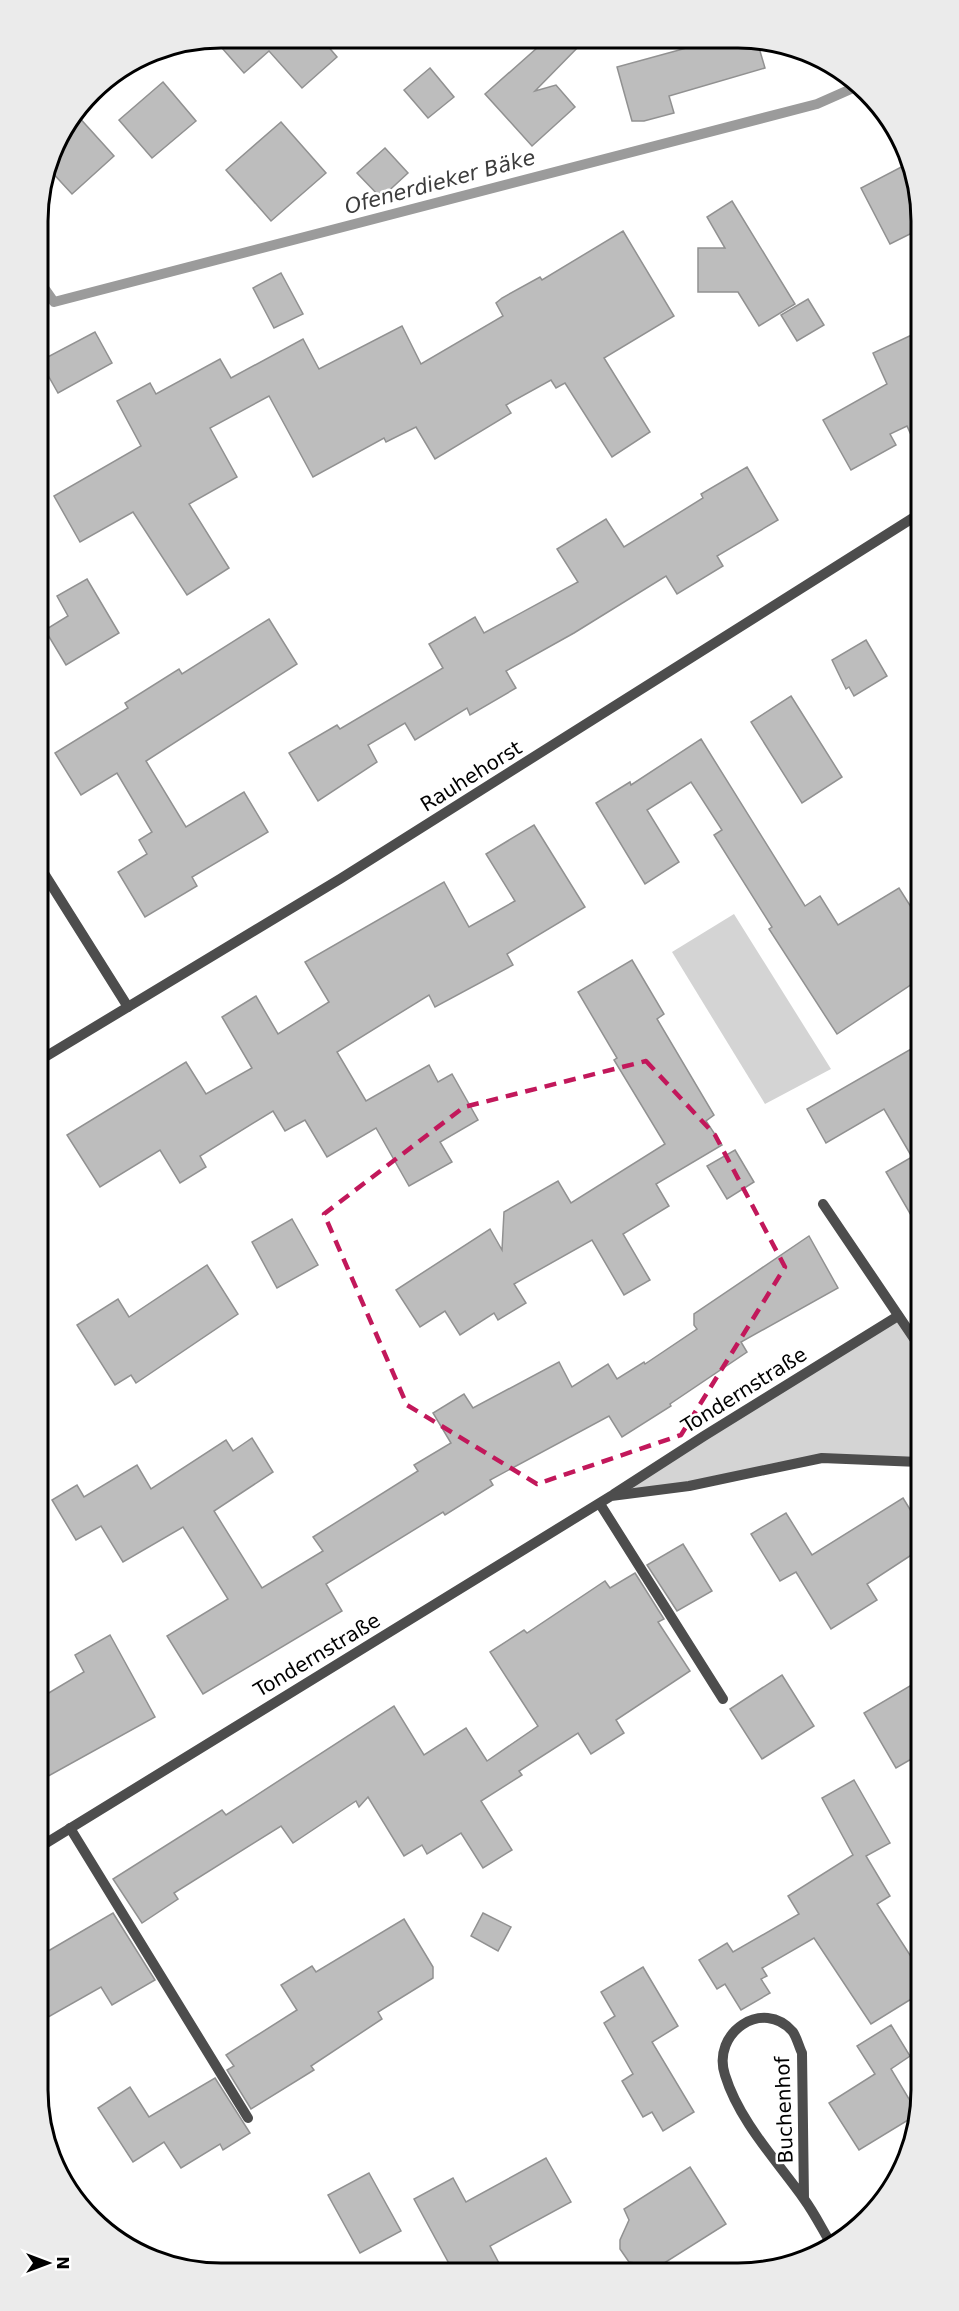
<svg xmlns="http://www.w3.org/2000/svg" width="959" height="2311" font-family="'DejaVu Sans',sans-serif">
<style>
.green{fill:#d4d4d4}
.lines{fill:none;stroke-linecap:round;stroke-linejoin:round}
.stream{stroke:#9b9b9b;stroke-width:10}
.building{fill:#bdbdbd;stroke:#919191;stroke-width:1.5}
.minor{stroke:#4d4d4d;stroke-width:10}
.marked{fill:none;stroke:#c2185b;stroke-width:4.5;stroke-dasharray:12 8;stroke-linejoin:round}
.labels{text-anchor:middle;stroke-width:5;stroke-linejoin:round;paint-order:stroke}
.street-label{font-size:20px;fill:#000;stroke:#fff}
.water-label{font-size:21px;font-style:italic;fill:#3c3c3c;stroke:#fff}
.rim{fill:none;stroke:#000;stroke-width:3}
</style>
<rect width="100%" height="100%" fill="#fff"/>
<g class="green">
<polygon points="734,914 831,1069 765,1104 672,952"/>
<polygon points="898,1316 919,1346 919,1462 822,1458 611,1496"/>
</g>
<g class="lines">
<polyline class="stream" points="38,279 54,302 817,104 860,85"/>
</g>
<g class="building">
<polygon points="248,38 321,38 337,57 302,88 269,51 244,73 214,39"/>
<polygon points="546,40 585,40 535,91 556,85 575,107 532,146 485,94"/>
<polygon points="712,41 757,41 765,68 669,96 674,113 644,121 632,121 617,67"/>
<polygon points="430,68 454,97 428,118 404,90"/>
<polygon points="163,82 196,121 152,158 119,120"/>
<polygon points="76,114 114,156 72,194 49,169 57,139"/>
<polygon points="281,122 326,173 271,221 226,170"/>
<polygon points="385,148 408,173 381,198 357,173"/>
<polygon points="907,164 915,179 916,231 890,244 861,188"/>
<polygon points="732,201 795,304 759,326 738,292 698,292 698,248 725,248 707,217"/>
<polygon points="623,231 674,316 604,358 650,432 612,457 565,383 556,388 551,380 506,405 511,413 435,459 416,427 386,442 384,438 313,477 269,396 210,428 237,477 189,504 229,568 187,595 133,512 80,542 54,496 141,446 117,401 150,383 156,394 220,359 231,378 303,339 319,369 402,326 421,364 503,316 496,303 502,298 540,277 542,280"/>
<polygon points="281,273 303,314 274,328 253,288"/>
<polygon points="808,299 824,325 797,341 781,315"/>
<polygon points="95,332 112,363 58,393 40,361"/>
<polygon points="916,333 916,446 907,426 890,434 896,445 851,470 823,420 887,384 873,353"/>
<polygon points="747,467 778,520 717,556 723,566 677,594 666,576 574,633 506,671 516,688 470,715 467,708 415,740 405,723 368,745 377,762 318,801 289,753 337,725 340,729 443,668 429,644 475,617 484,633 578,582 557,549 606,519 624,547 703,498 701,494"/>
<polygon points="87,579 119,633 66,665 45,630 68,616 57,596"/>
<polygon points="269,619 297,664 146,761 186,827 244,792 268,832 192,877 197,886 145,917 118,872 147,854 139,840 152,832 117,773 81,795 55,753 128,708 125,703 179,669 182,674"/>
<polygon points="866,640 887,676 854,696 849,687 846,689 832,660"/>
<polygon points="791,696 842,777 802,803 751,722"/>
<polygon points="701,739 805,906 820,896 838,925 899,888 918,918 918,980 837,1034 769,929 772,927 714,835 722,830 691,782 647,810 679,862 645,884 596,803 630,782 631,785"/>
<polygon points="534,825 585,907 507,954 513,965 435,1007 429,995 337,1052 366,1101 429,1065 438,1082 452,1074 478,1120 440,1142 452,1162 409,1186 376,1128 327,1157 305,1120 285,1131 273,1111 200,1156 206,1167 180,1183 160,1150 100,1187 67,1135 186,1062 206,1094 252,1068 222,1017 256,996 278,1034 329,1002 305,962 444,882 469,927 515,901 486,854"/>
<polygon points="632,960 664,1014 657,1019 714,1115 706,1121 722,1145 656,1184 669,1206 623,1234 650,1280 624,1295 592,1240 514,1284 526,1303 498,1320 494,1313 460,1335 445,1311 420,1327 396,1290 490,1229 502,1250 504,1212 558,1181 571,1203 665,1144 614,1060 617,1058 578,992"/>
<polygon points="918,1045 918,1167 919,1229 886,1172 912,1157 884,1109 826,1143 807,1109"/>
<polygon points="735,1150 754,1182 727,1199 707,1166"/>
<polygon points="292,1219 318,1265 277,1288 252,1242"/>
<polygon points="809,1236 838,1288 741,1342 747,1352 670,1404 671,1406 622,1437 609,1416 490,1480 493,1485 445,1515 443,1512 326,1584 342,1611 203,1694 167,1636 228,1599 183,1527 123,1562 101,1526 76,1540 52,1500 77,1485 84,1497 137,1465 151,1489 226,1440 233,1451 252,1438 273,1472 214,1511 262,1588 323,1551 313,1537 418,1471 414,1465 451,1443 433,1413 464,1394 473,1408 559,1362 572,1387 608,1364 617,1379 644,1362 645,1364 697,1329 694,1325 694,1314"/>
<polygon points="207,1265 238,1314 136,1383 131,1375 115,1385 77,1325 118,1299 129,1317"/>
<polygon points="903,1498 919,1524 919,1550 867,1584 877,1600 831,1629 796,1572 780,1581 751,1534 786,1513 812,1555"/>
<polygon points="683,1544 712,1591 677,1611 647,1565"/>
<polygon points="635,1573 664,1619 658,1622 690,1671 616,1720 624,1733 591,1754 578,1733 519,1771 522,1775 481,1801 512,1850 483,1868 461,1833 427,1854 422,1845 404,1856 368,1797 359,1807 356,1801 293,1843 281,1826 174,1893 178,1899 142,1923 113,1879 222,1810 226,1815 394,1706 424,1755 466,1728 487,1761 538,1726 490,1652 524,1630 527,1633 605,1581 610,1588"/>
<polygon points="110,1635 155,1717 43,1779 42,1697 84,1672 75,1655"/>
<polygon points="782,1675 814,1726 762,1759 730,1709"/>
<polygon points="920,1680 920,1754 896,1768 864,1713"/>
<polygon points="854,1780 890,1843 866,1856 890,1896 877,1904 921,1972 921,1993 871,2024 814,1938 762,1968 767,1976 761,1979 770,1993 741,2010 725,1984 717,1989 699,1960 727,1943 733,1952 799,1914 788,1896 853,1855 822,1798"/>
<polygon points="113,1913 155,1980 112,2005 101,1987 43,2020 43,1954"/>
<polygon points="483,1913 511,1927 498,1951 471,1936"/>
<polygon points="404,1919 433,1967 433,1978 378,2012 382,2019 311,2066 314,2070 251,2109 227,2070 234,2066 226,2055 297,2010 281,1985 312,1966 316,1972"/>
<polygon points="643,1967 678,2026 652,2042 694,2112 663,2131 652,2112 643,2117 622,2081 633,2074 604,2023 615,2016 601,1992"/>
<polygon points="891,2025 910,2056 891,2069 918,2114 859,2150 829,2103 875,2074 857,2046"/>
<polygon points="215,2078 250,2133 223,2150 220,2144 181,2168 164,2142 133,2162 98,2108 130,2087 149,2117"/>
<polygon points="546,2158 571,2202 490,2246 502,2269 452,2269 414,2199 453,2178 466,2202"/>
<polygon points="690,2167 726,2224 658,2267 629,2262 620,2249 620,2240 629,2220 624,2209"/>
<polygon points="369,2173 401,2231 360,2253 328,2195"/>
</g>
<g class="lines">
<g class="minor">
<polyline points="40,867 128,1007"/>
<polyline points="40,1060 340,879 916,516"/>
<polyline points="823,1204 919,1346"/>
<polyline points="614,1494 704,1436 898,1316"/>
<polyline points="600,1504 723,1699"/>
<polyline points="70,1828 248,2118"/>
<polyline points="43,1845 611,1496 689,1486 822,1458 919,1462"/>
<path d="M804 2199 802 2053C799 2047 797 2038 793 2032 763 1997 711 2033 725 2075 739 2121 777 2161 804 2199 815 2214 823 2231 833 2247"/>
</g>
</g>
<path class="marked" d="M646 1061 715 1135 785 1267 681 1435 537 1484 407 1405 324 1214 464 1107Z"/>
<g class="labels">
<g class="street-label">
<text transform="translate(471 776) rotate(-32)" y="7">Rauhehorst</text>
<text transform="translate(744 1390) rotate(-32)" y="7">Tondernstraße</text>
<text transform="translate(317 1655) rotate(-31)" y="7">Tondernstraße</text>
<text transform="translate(784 2110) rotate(-92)" y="7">Buchenhof</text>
</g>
<g class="water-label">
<text transform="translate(440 182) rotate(-15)" y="7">Ofenerdieker Bäke</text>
</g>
</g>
<path d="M0 0H959V2311H0ZM221 48H738A173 173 0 0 1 911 221V2090A173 173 0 0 1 738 2263H221A173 173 0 0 1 48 2090V221A173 173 0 0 1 221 48Z" fill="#ebebeb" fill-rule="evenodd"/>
<path class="rim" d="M221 48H738A173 173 0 0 1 911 221V2090A173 173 0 0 1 738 2263H221A173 173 0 0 1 48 2090V221A173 173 0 0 1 221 48Z"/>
<g transform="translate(48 2263) rotate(90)" stroke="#ffffff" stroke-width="4.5" paint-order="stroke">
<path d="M0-4.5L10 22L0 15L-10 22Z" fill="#000000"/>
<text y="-9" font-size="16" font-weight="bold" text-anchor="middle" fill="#000000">N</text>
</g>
</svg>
